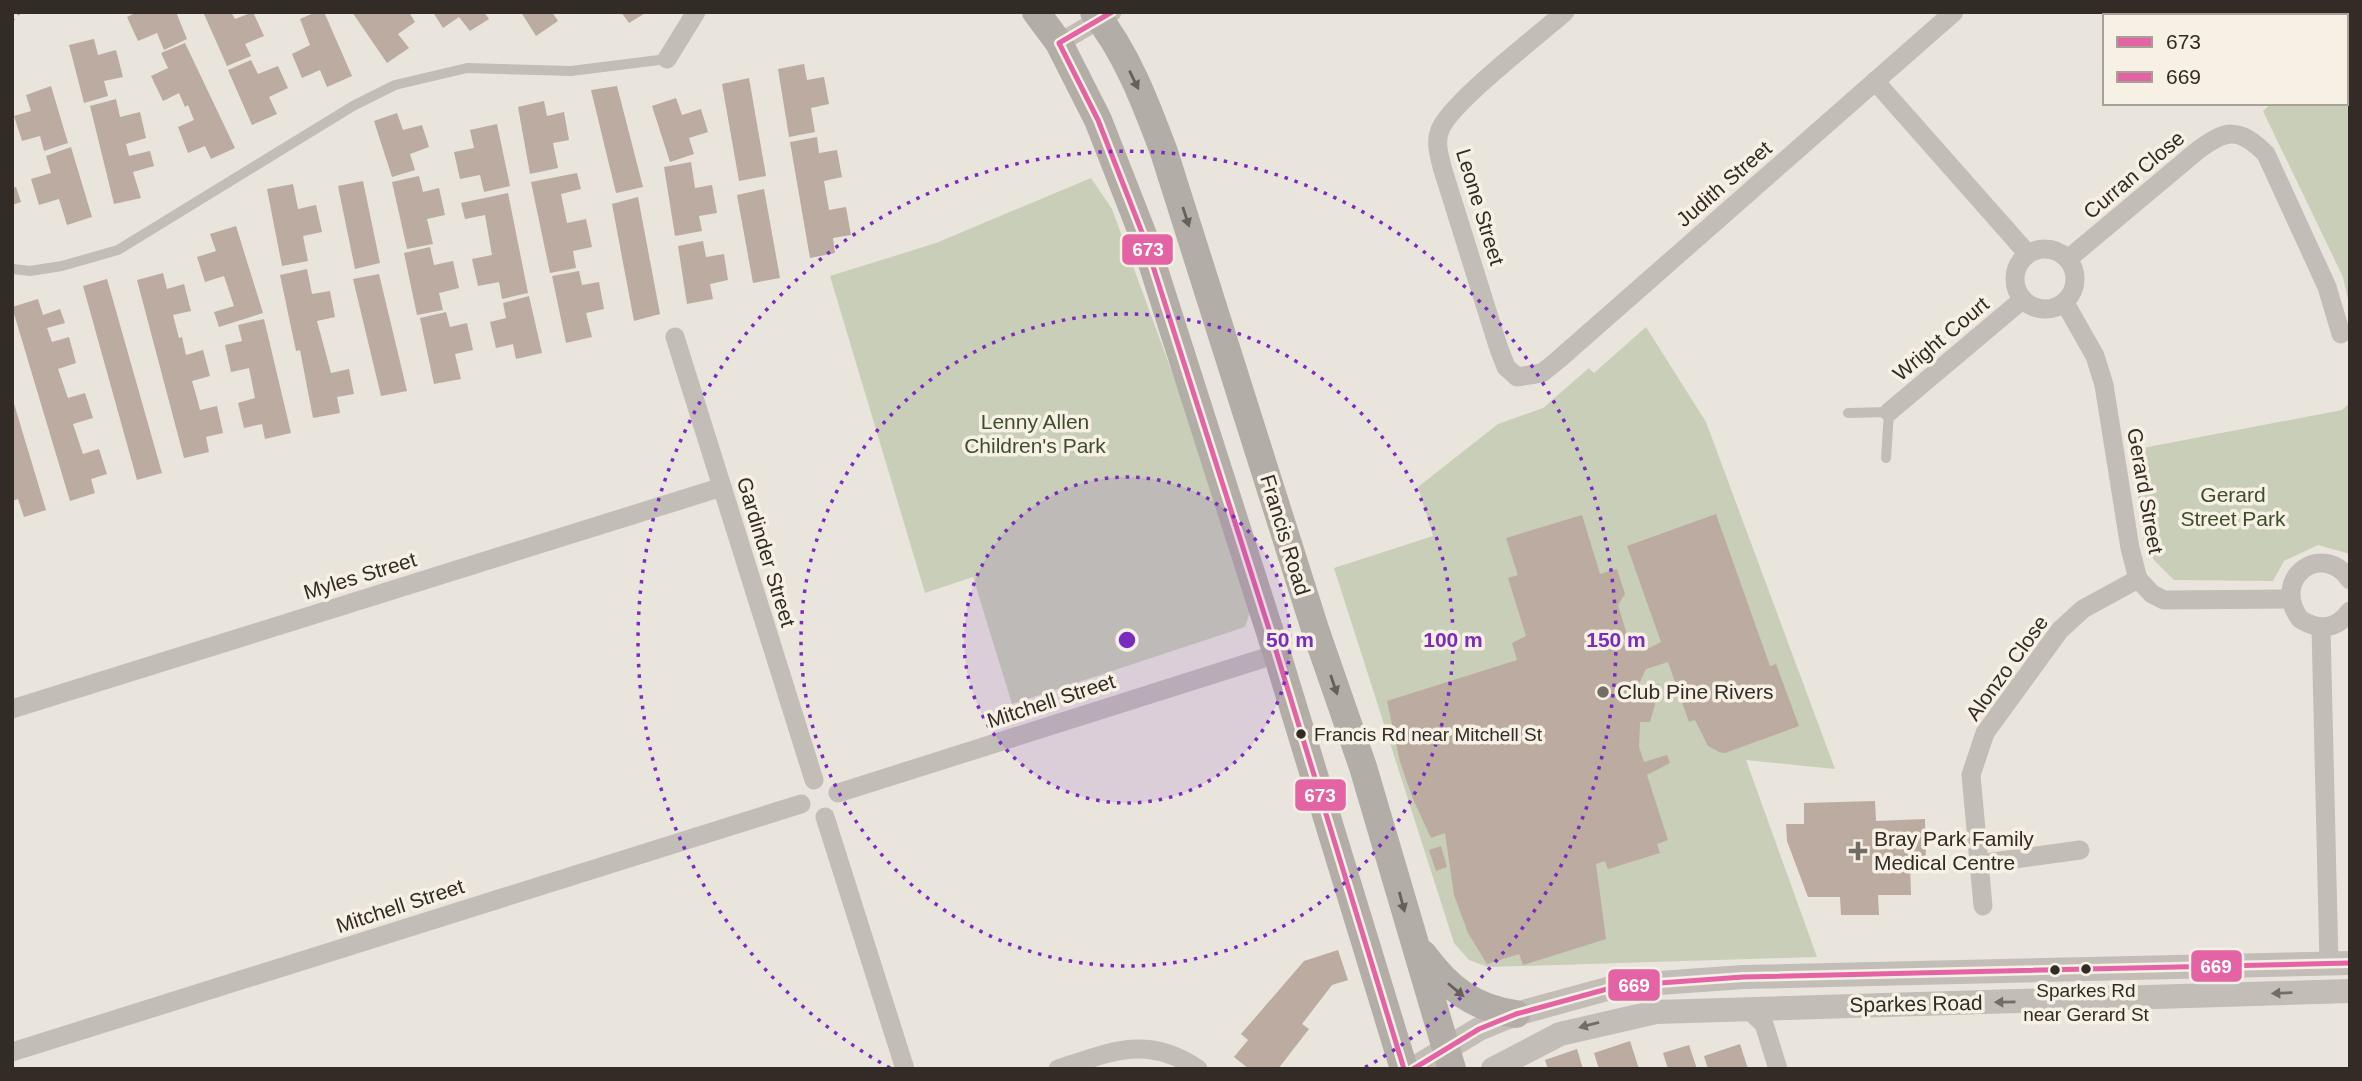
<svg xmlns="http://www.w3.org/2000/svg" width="2362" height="1081" font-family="Helvetica,sans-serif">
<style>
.green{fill:#c8ceb8}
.building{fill:#bbaba0}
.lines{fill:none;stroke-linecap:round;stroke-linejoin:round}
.service{stroke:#c2bdb7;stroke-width:10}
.minor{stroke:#c2bdb7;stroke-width:19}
.tertiary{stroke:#c2bdb7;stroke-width:24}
.secondary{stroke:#b3ada7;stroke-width:28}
.rail{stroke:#aaa6a1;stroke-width:5;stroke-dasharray:2 5;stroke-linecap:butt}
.bus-1-casing{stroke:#f7f0e4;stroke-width:10}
.bus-2-casing{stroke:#f7f0e4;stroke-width:10}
.bus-1{stroke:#e463a4;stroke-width:5}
.bus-2{stroke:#e463a4;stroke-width:5}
.oneway{fill:#665f5a}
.oneway2{fill:#736d67}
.ring{fill:none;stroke:#7b2cbf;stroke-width:3.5;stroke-dasharray:3.5 7}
.poi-dot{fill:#726c66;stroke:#f7f0e4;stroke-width:2.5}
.bus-dot{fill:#322b26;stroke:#f7f0e4;stroke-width:2.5}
.labels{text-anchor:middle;stroke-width:7;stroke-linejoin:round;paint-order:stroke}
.bus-label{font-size:19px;fill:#322b26;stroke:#f7f0e4;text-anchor:start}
.street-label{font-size:21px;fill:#322b26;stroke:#f7f0e4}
.park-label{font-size:21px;fill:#3e4e2c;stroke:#f7f0e4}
.poi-label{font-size:21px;fill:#322b26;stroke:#f7f0e4;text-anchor:start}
.centre{fill:#7b2cbf;stroke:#f7f0e4;stroke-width:3.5}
.ring-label{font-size:21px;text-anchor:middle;font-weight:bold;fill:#7b2cbf;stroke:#f7f0e4;stroke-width:7;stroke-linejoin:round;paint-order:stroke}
.line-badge{stroke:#f7f0e4;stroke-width:2.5}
.badge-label{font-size:19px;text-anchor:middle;font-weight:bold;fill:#fff}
</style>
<rect width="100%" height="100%" fill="#e9e5dd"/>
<g class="green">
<polygon points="2296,12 2350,12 2350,309 2343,277 2263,111 2272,103 2346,103 2346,16 2297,16"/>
<polygon points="1091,178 1112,209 1255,598 1245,627 1012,704 973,577 925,593 830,276 936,243"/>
<polygon points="1646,327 1706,422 1835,769 1746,760 1817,957 1488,967 1469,960 1454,943 1334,568 1433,536 1418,487 1498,424 1543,408 1589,368 1594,373"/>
<polygon points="2350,403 2350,554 2318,545 2284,561 2273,581 2174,580 2154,560 2144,543 2132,450 2342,410"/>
</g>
<g class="building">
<polygon points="137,12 176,12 187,39 164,50 157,33 138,41 127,17"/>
<polygon points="208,12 231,12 235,19 253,12 264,36 245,44 251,56 227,66 204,14"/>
<polygon points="316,12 324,12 352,76 327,87 320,70 302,78 292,54 310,45 300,19"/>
<polygon points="352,12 409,12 415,22 398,34 409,48 387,63"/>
<polygon points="433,12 484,12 489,19 470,31 459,17 443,28"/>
<polygon points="521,12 552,12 558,21 536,36"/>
<polygon points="621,12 647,12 629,23"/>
<polygon points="94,39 98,55 116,50 123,77 104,81 108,96 84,103 69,45"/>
<polygon points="185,43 235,148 211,159 205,146 188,153 178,127 194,120 188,105 185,107 179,93 163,101 151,76 168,68 161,53"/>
<polygon points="251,60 258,74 278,66 288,88 269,97 277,114 252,125 228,70"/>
<polygon points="804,64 807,80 824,77 829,104 811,108 815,132 789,137 778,69"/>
<polygon points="749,78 766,176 739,181 722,84"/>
<polygon points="51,86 68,143 44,151 40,136 22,141 14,116 31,111 26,95"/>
<polygon points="617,86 643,187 616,193 591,90"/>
<polygon points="676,98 682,115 701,109 708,132 689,138 694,154 670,162 652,106"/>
<polygon points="116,99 120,117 140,112 146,138 126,144 129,156 150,151 154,166 133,172 141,198 114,204 90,106"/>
<polygon points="544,101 547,116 564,112 569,140 553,143 558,168 530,174 518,107"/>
<polygon points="397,113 403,130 422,125 429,147 410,154 415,170 392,177 374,121"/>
<polygon points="497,124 510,186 484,192 480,175 460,179 454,152 474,148 470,130"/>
<polygon points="817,137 819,153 837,150 842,177 824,181 829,210 846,207 851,235 833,238 835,253 810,258 790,142"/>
<polygon points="71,147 92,217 67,225 59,199 39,205 31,179 51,173 46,156"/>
<polygon points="691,162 695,188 712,185 717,213 699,216 702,231 675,236 664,167"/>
<polygon points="577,173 581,189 561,194 567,223 586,219 592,247 573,251 576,268 550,273 531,182"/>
<polygon points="419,176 423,192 439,188 445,215 427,219 433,244 407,249 392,182"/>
<polygon points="363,181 380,263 355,269 338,186"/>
<polygon points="293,184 298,209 316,205 322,232 303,236 308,261 282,266 267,189"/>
<polygon points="16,187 21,202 12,205 12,188"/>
<polygon points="764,189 780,278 753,283 737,195"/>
<polygon points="508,193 528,293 502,299 499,282 478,286 472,259 492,255 485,215 465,219 461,203"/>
<polygon points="638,197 660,314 634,321 612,204"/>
<polygon points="236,226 263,313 219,327 214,312 234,306 224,276 205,282 197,257 216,251 210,234"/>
<polygon points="703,241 706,257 724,254 728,280 710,284 713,299 687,304 678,246"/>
<polygon points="430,247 434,265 453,261 459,288 439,293 443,310 417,315 404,253"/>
<polygon points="307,269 312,294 330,291 335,317 317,321 331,373 349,369 354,394 337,397 340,413 313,418 300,350 296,351 280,275"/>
<polygon points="579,271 582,285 599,282 604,309 586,313 592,337 566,343 552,276"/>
<polygon points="163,273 167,289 184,284 191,311 173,315 179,338 182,337 186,355 203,350 210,376 192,381 196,395 200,410 217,406 223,433 206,437 209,452 184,458 137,280"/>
<polygon points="379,274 407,391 381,396 353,279"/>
<polygon points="107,279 162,473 137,480 83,286"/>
<polygon points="529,296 542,353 516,359 513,344 496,348 490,322 506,318 503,303"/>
<polygon points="38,299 43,315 60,309 65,323 47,328 52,342 69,337 76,363 58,369 68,398 85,393 93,418 73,424 83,454 99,449 107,474 91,479 95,493 70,501 12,307"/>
<polygon points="446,312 450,327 467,323 473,350 455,354 461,379 434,384 420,318"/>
<polygon points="264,319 291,433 265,439 262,424 244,428 238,403 255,398 249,368 231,372 225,345 242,341 238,325"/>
<polygon points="12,397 46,510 24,517 18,499 12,501"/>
<polygon points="1716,514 1770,666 1776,664 1799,726 1725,753 1719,752 1708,746 1695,720 1689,722 1668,662 1646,669 1638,686 1659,684 1659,690 1650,722 1640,722 1639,747 1644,762 1667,755 1670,763 1647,775 1668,840 1657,844 1660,853 1608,869 1605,861 1596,864 1606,939 1523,965 1519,954 1487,964 1468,933 1454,895 1445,833 1431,838 1413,799 1400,762 1387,701 1517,660 1512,643 1526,636 1508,578 1518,575 1506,538 1582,515 1600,574 1617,569 1625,594 1618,605 1628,638 1623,640 1626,651 1645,650 1661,642 1627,546"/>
<polygon points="1875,801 1876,821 1925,819 1926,863 1910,862 1911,895 1878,895 1879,915 1841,915 1840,897 1808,897 1787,841 1786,824 1804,824 1804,803"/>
<polygon points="1441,846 1447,867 1436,871 1429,850"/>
<polygon points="1338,950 1348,980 1332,985 1302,1024 1309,1029 1278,1069 1249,1069 1234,1057 1248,1040 1241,1034 1304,961"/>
<polygon points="1630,1041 1639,1069 1599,1069 1594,1053"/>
<polygon points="1740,1044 1748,1069 1708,1069 1704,1056"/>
<polygon points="1689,1045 1697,1069 1668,1069 1663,1053"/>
<polygon points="1577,1049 1583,1069 1548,1069 1545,1060"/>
</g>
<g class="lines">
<g class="service">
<polyline points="13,269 30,271 62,266 118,250 353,106 395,85 467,68 571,71 667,59"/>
<polyline points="1848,413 1889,412 1886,458"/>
</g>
<g class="minor">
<path d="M1565 12C1539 35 1450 103 1440 130 1435 142 1439 154 1442 167L1498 346 1506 367 1517 377 1542 373 1558 360 1954 12"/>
<polyline points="1059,43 1112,12"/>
<polyline points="667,59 696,12"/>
<polyline points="1875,81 2027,253"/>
<circle cx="2045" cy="279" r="30"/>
<path d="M2068 259 2197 151C2226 129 2239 127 2266 154L2327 287 2341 334"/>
<polyline points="2065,303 2095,356 2104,385 2130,548 2138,579 2152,594 2164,600 2290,599"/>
<polyline points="675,337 814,780"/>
<polyline points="1889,412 2022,300"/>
<path d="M2350 580C2322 540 2270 578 2300 619 2319 631 2336 630 2350 611"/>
<polyline points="2321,628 2329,963"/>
<polyline points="12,709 722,487"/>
<polyline points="838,793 1277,654"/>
<polyline points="825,817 905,1069"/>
<polyline points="1978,864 2080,850"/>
<polyline points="1983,906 1971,775 1985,733 2060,630 2083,609 2138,579"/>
<polyline points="1749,1010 1764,1024 1778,1069"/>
<polyline points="12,1052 801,804"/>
<path d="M1058 1069C1111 1052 1147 1034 1198 1069"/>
</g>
<g class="tertiary">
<polyline points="1413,1069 1479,1029 1516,1014 1618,986 1743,977 2350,963"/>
<polyline points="1493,1069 1560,1034 1656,1012 2350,991"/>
</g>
<g class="secondary">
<polyline points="1036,12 1059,43 1098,120 1143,235 1277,654 1404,1069"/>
<path d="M1094 12C1127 53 1146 104 1164 152L1315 629 1363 767 1452 1069"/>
<path d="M1423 954C1448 988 1473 1008 1516 1014"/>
</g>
<polyline class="rail" points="12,19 19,12"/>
<g class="bus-1-casing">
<polyline id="bus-1" points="1112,12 1059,43 1098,120 1143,235 1277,654 1404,1069"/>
</g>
<g class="bus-2-casing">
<polyline id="bus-2" points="1413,1069 1479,1029 1516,1014 1618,986 1743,977 2350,963"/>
</g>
<use href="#bus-1" class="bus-1"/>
<use href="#bus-2" class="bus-2"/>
</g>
<defs><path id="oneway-solid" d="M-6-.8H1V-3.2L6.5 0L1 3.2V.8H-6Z" transform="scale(1.75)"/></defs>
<g class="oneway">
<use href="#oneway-solid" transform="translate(1134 80) rotate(64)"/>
<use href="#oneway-solid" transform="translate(1186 217) rotate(72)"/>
<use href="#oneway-solid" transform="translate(1334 685) rotate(71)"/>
<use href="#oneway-solid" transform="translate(1402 902) rotate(75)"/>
<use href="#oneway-solid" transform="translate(1456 990) rotate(40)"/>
</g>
<g class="oneway2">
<use href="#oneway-solid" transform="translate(2282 993) rotate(178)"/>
<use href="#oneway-solid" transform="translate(2005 1002) rotate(179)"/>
<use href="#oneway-solid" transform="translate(1589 1025) rotate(165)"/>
</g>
<circle cx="1127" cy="640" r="163" fill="#7b2cbf" fill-opacity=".12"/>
<g class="ring">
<circle cx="1127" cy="640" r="163"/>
<circle cx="1127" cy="640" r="326"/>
<path d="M890 1068A489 489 0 1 1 1364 1068"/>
</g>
<g class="poi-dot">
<circle cx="1603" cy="692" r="7"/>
<path d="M1854.5 840.5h7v7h7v7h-7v7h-7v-7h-7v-7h7z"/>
</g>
<g class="bus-dot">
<circle cx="1301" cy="734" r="6"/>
<circle cx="2086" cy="969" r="6"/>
<circle cx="2055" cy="970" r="6"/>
</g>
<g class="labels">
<g class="bus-label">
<text x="1314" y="741">Francis Rd near Mitchell St</text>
<text x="2086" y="997" text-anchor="middle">Sparkes Rd<tspan x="2086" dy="24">near Gerard St</tspan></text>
</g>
<g class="street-label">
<text transform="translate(2134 175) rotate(-40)" y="7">Curran Close</text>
<text transform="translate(1724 184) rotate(-41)" y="7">Judith Street</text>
<text transform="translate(1480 207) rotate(73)" y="7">Leone Street</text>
<text transform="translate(1941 339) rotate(-40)" y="7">Wright Court</text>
<text transform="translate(2145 491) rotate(80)" y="7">Gerard Street</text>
<text transform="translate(1285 535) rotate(73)" y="7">Francis Road</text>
<text transform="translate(766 552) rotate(73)" y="7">Gardinder Street</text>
<text transform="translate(360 576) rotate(-17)" y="7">Myles Street</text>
<text transform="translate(2007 668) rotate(-54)" y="7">Alonzo Close</text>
<text transform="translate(1051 701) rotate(-18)" y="7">Mitchell Street</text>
<text transform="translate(400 906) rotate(-18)" y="7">Mitchell Street</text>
<text transform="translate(1916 1004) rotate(-1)" y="7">Sparkes Road</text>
</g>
<g class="park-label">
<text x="1035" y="429">Lenny Allen<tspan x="1035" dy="24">Children's Park</tspan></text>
<text x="2233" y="502">Gerard<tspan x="2233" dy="24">Street Park</tspan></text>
</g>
<g class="poi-label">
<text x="1617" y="699">Club Pine Rivers</text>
<text x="1874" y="846">Bray Park Family<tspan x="1874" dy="24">Medical Centre</tspan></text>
</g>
</g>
<circle cx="1127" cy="640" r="10" class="centre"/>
<g class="ring-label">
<text x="1290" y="647">50 m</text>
<text x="1453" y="647">100 m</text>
<text x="1616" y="647">150 m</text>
</g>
<g class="line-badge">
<rect x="1121" y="233" width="53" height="33" rx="7" fill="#e463a4"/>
<rect x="1294" y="778" width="53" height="34" rx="7" fill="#e463a4"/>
<rect x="2190" y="949" width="53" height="34" rx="7" fill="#e463a4"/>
<rect x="1607" y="968" width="54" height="34" rx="7" fill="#e463a4"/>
</g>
<g class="badge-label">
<text x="1148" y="256">673</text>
<text x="1320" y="802">673</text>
<text x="2216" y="973">669</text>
<text x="1634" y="992">669</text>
</g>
<rect width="2362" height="1081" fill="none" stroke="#322b26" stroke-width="28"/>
<rect x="2103" y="14" width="245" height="91" fill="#f7f0e4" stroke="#a8a198" stroke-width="2"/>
<rect x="2117" y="37" width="35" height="10" fill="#e463a4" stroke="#a8a198" stroke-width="2"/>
<text x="2166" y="49" font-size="21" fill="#322b26">673</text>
<rect x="2117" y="72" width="35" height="10" fill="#e463a4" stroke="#a8a198" stroke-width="2"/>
<text x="2166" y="84" font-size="21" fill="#322b26">669</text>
</svg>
